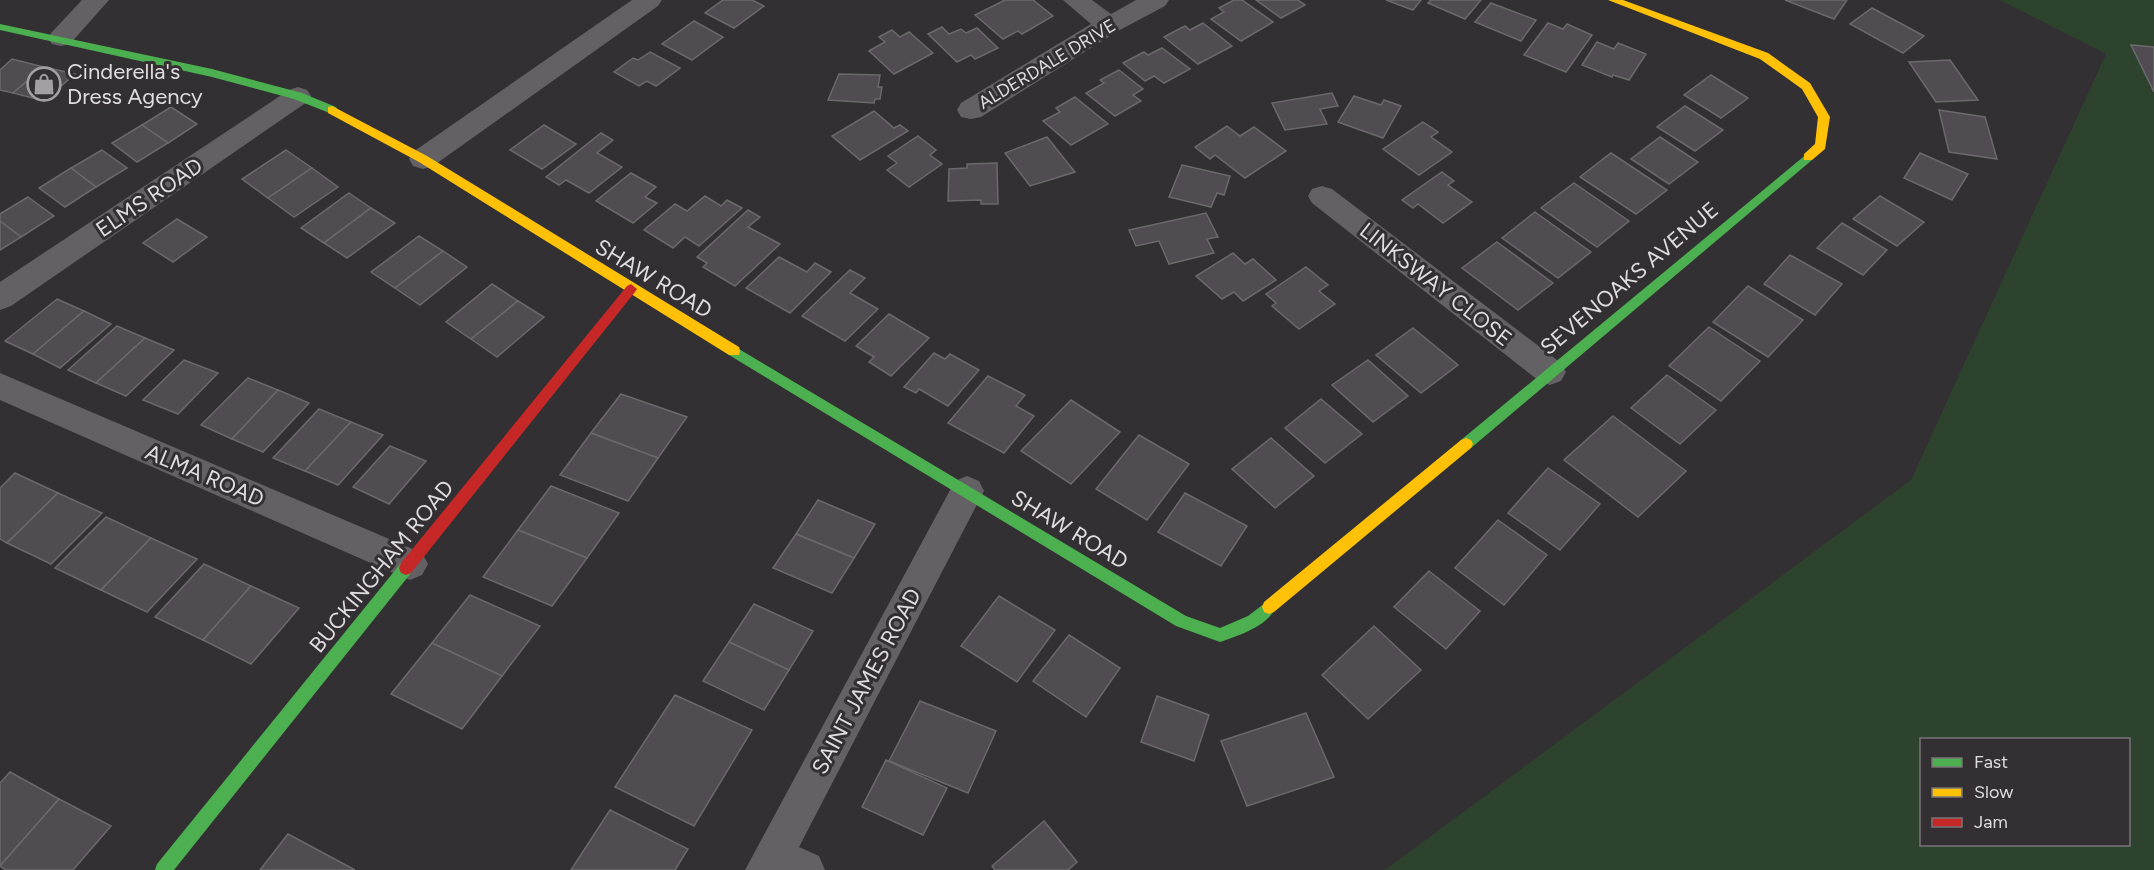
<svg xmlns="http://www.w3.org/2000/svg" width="2154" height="870" font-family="Figtree,sans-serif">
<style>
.green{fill:#2e432d;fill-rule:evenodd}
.building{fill:#514b52;stroke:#6b696b;stroke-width:1.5}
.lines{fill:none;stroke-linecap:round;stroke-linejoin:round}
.street{fill:#636163;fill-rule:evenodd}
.fast{fill:#4caf50;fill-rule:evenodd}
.slow{fill:#ffc107;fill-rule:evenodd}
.jam{fill:#c62828;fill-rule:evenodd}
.labels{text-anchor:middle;stroke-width:6;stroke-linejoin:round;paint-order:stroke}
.far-street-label{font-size:18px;fill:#dfdde0;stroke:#332f33}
.poi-label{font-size:22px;fill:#dfdde0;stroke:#332f33;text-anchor:start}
.street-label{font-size:22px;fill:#dfdde0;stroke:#332f33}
</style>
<rect width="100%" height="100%" fill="#323032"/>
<path class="green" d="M2000 0H2154V870H1385L1911 480 2106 54ZM1922 740H2128V844H1922Z"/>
<g class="building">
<polygon points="723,0 752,0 764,6 734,28 705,13"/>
<polygon points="1005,0 1033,0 1053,16 1022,34 1018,31 1003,39 975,15"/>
<polygon points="1234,0 1242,0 1273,22 1241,41 1211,19 1224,12 1219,8"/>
<polygon points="1256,0 1298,0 1305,5 1281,18"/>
<polygon points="1386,0 1421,0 1413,10"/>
<polygon points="1431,0 1481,0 1465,19 1428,3"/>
<polygon points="1785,0 1847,0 1834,19"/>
<polygon points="1491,3 1536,20 1521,41 1475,22"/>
<polygon points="1872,8 1924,36 1903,53 1850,24"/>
<polygon points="694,21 723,37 692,60 662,44"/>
<polygon points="1203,23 1232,46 1198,64 1164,37 1185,26 1190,30"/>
<polygon points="1548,23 1563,29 1567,24 1592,35 1566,72 1524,55"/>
<polygon points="942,27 949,34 961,29 966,33 977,28 998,48 975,59 971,55 957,62 928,34"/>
<polygon points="892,30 900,37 909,32 933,53 894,74 869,51 885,42 879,37"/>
<polygon points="1597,42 1614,49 1618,43 1646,54 1629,80 1613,75 1612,77 1582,65"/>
<polygon points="2131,45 2154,47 2154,92"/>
<polygon points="1162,48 1190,69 1164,83 1154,76 1145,81 1123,63 1144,52 1148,55"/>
<polygon points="650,52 680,68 656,86 647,81 639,86 614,72 633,58 638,60"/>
<polygon points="12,59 44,67 13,93 0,90 0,70"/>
<polygon points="1950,60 1978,100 1936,102 1909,62"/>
<polygon points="44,67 75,74 44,101 13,93"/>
<polygon points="1119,70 1143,89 1133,95 1141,101 1115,116 1086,93 1104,83 1100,80"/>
<polygon points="839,74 880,75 878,87 882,87 880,99 875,99 874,103 828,100"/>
<polygon points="1711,75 1748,98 1721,118 1684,95"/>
<polygon points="1332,93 1338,106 1320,109 1327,124 1285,130 1272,103"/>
<polygon points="1354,96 1381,105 1384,100 1401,106 1383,138 1338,122"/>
<polygon points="1075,97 1108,124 1071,145 1043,121 1060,112 1056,108"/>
<polygon points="1685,106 1723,130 1695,151 1657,127"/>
<polygon points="171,107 197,124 168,143 142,125"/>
<polygon points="1939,110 1985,117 1997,159 1949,152"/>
<polygon points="874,111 894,128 900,125 908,131 860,160 832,136"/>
<polygon points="1423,122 1438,132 1431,137 1452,152 1419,175 1383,149"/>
<polygon points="142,125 168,143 137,162 112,143"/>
<polygon points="544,125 576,144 542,169 510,150"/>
<polygon points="1227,126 1240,136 1254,127 1286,151 1245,178 1215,155 1210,159 1195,147"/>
<polygon points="601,133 613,140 597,153 622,167 589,193 566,180 559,185 546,177"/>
<polygon points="918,136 936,150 930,155 942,164 909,187 887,170 897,163 888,156"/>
<polygon points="1047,137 1075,172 1030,186 1005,153"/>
<polygon points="1660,137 1698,162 1669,184 1631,159"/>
<polygon points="102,150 127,168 96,187 71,168"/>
<polygon points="286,150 312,168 268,198 242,179"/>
<polygon points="1611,153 1667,190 1636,214 1580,177"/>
<polygon points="1920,153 1968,174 1952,200 1904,178"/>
<polygon points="997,163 998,204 981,204 981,200 948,201 949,169 967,168 967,164"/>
<polygon points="1182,165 1230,176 1224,195 1217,193 1211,207 1169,197"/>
<polygon points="71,168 96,187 65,207 39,188"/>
<polygon points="312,168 338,187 294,217 268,198"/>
<polygon points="1442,172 1454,181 1448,185 1472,202 1443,223 1418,204 1413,208 1402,200"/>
<polygon points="631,173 656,187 645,197 657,203 633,223 596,201"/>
<polygon points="1574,183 1629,221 1597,247 1541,208"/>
<polygon points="349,193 371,208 324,243 301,228"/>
<polygon points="705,196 721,206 727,200 742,208 699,246 685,237 673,248 644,230 675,204 687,211"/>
<polygon points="1880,196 1924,222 1897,246 1853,219"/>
<polygon points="28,197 54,216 21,237 0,221 0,214"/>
<polygon points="371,208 395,223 347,258 324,243"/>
<polygon points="748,210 760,217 748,227 780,244 735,286 703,267 707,263 697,257"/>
<polygon points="1535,212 1591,252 1558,278 1502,238"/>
<polygon points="1206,213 1218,237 1207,239 1214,253 1169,264 1159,241 1136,246 1129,230"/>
<polygon points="177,219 207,237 173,262 143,243"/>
<polygon points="0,221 21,237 0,250"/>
<polygon points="1842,223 1887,250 1863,275 1817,248"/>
<polygon points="419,236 443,251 395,288 371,272"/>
<polygon points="1497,242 1553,283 1518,310 1462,268"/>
<polygon points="443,251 467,267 420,305 395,288"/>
<polygon points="1233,253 1245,264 1253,259 1276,280 1243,301 1234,292 1222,299 1196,276"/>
<polygon points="1790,255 1842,284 1815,315 1764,284"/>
<polygon points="779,257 807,272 815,263 831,272 790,313 746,288"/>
<polygon points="1306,267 1328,285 1319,291 1335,304 1299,329 1272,306 1276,303 1266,294"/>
<polygon points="850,270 865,278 850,293 878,309 845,341 802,316"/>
<polygon points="492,284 518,301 471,339 446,322"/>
<polygon points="1748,286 1803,320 1768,357 1713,322"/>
<polygon points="57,299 84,311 33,354 5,341"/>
<polygon points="518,301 544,317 497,357 471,339"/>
<polygon points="84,311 111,324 60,368 33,354"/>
<polygon points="889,314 929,338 891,376 869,362 874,357 856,346"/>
<polygon points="117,326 145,338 96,383 68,370"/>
<polygon points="1709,327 1760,361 1721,401 1669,366"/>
<polygon points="1413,328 1458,365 1421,393 1376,355"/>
<polygon points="145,338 174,350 126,396 96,383"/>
<polygon points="934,353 945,359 950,354 979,370 948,406 919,389 916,393 904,387"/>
<polygon points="184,360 218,373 178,414 143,400"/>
<polygon points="1368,360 1408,396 1373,422 1332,385"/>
<polygon points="1667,375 1716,410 1680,444 1631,408"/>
<polygon points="988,376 1025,395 1016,406 1034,416 1004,453 948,423"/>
<polygon points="248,378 278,390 232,439 201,425"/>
<polygon points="278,390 309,403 263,452 232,439"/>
<polygon points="621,394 687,417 658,458 591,433"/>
<polygon points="1321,399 1362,434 1325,463 1285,428"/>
<polygon points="1071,400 1120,432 1071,484 1021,451"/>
<polygon points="319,409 351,422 305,471 273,458"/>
<polygon points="1613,416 1686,471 1638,517 1564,460"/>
<polygon points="351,422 383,435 338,485 305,471"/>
<polygon points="591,433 658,458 628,501 560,475"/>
<polygon points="1139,435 1189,464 1147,520 1096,489"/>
<polygon points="1271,438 1314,476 1275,508 1232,469"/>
<polygon points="390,446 426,461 389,504 353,487"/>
<polygon points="1548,468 1600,504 1560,550 1508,513"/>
<polygon points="15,473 58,493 7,543 0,539 0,488"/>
<polygon points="551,486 619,513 587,558 518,530"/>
<polygon points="58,493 102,513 51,564 7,543"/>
<polygon points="1185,493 1247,526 1221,566 1158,532"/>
<polygon points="818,500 875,524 854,558 796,534"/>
<polygon points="106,517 151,538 101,590 55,568"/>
<polygon points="1498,520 1547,555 1504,605 1455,568"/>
<polygon points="518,530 587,558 552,606 483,577"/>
<polygon points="796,534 854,558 832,593 773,568"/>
<polygon points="151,538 197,559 147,612 101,590"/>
<polygon points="204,564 251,586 203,640 155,617"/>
<polygon points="1429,571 1480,611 1446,649 1394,607"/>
<polygon points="251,586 299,608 251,664 203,640"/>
<polygon points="470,595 540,626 502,676 432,643"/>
<polygon points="999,596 1055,630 1017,682 961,646"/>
<polygon points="754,604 813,631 789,670 729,642"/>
<polygon points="1374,626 1421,670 1368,719 1322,675"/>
<polygon points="1069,635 1120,668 1086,717 1033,681"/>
<polygon points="729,642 789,670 764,710 703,681"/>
<polygon points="432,643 502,676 462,729 391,694"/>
<polygon points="675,695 752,730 694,826 615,787"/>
<polygon points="1157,696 1209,715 1194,761 1141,742"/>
<polygon points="920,701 996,731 968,793 889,761"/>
<polygon points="1306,713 1334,777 1247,806 1221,741"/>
<polygon points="886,760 947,788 923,835 862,807"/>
<polygon points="10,772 59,799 0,866 0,783"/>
<polygon points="59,799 111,826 73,870 6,870 0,866"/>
<polygon points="610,810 688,849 675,870 571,870"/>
<polygon points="1044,821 1077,862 1068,870 995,870 992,866"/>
<polygon points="288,834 355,870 260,870"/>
</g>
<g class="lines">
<g class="street">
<polygon points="82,0 109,0 70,44 61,46 52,44 48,38 52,32"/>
<polygon points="632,0 662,0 658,6 433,166 423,169 413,166 409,159 413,152"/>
<polygon points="1063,0 1092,0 1111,14 1136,0 1169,0 1165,6 1118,31 981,117 971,119 961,117 957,110 961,103 1091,24"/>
<polygon points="298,87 307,90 311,96 307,102 11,306 0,310 0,282 289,90"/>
<polygon points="1322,186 1332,189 1561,363 1566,372 1561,381 1550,385 1539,381 1312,203 1308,196 1312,189"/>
<polygon points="0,373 422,553 428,564 422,575 410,580 398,575 0,400"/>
<polygon points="967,476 979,481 984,491 799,847 819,856 825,870 745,870 955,481"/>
</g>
<g class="fast">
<polygon points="0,24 212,69 302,93 336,107 338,110 332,114 294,99 212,77 0,30"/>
<polygon points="1808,153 1812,154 1812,160 1471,448 1461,448 1459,444 1461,440"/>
<path d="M734 346 1186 616 1220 628 1248 616 1269 600 1274 602 1276 607C1267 627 1239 635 1220 642L1176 626 729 355 728 351Z"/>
<polygon points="406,561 411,563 413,568 411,573 174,870 155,870 157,864 401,563"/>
</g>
<g class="slow">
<polygon points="1608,0 1623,0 1768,53 1810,83 1830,117 1825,149 1812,160 1804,160 1804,154 1815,144 1818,117 1802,89 1760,59"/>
<polygon points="332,106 427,156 739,347 740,351 739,355 729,355 419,162 328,113 328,107"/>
<polygon points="1466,438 1471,440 1473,444 1471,448 1274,612 1269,614 1264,612 1262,607 1264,602 1461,440"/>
</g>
<polygon class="jam" points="631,284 637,289 635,292 411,573 406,575 401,573 399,568 401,563 627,286"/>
</g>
<defs>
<g id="shop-ring" transform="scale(1.725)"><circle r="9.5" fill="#332f33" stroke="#a2a0a3" stroke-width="1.5"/><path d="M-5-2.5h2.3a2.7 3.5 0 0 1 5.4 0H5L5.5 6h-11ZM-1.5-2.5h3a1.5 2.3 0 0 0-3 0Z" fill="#a2a0a3"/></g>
</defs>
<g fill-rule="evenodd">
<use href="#shop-ring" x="44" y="84"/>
</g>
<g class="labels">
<g class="far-street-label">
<text transform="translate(1047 64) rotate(-31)" y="6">ALDERDALE DRIVE</text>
</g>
<g class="poi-label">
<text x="67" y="79">Cinderella's<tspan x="67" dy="25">Dress Agency</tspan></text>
</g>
<g class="street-label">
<text transform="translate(149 197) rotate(-34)" y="8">ELMS ROAD</text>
<text transform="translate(654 278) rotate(31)" y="8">SHAW ROAD</text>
<text transform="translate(1629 278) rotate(-40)" y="8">SEVENOAKS AVENUE</text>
<text transform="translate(1436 284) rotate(38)" y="8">LINKSWAY CLOSE</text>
<text transform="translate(205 475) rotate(23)" y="8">ALMA ROAD</text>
<text transform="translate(1070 529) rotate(31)" y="8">SHAW ROAD</text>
<text transform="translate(381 566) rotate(-51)" y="8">BUCKINGHAM ROAD</text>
<text transform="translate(866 681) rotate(-62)" y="8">SAINT JAMES ROAD</text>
</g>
</g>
<rect x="1920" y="738" width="210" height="108" fill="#332f33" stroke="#787578" stroke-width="1.5"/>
<rect x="1932" y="758" width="30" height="9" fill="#4caf50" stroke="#787578" stroke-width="1.5"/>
<text x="1974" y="768" font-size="18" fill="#dfdde0">Fast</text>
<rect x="1932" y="788" width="30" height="9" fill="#ffc107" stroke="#787578" stroke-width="1.5"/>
<text x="1974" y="798" font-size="18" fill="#dfdde0">Slow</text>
<rect x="1932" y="818" width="30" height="9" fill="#c62828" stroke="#787578" stroke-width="1.5"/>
<text x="1974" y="828" font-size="18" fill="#dfdde0">Jam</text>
</svg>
